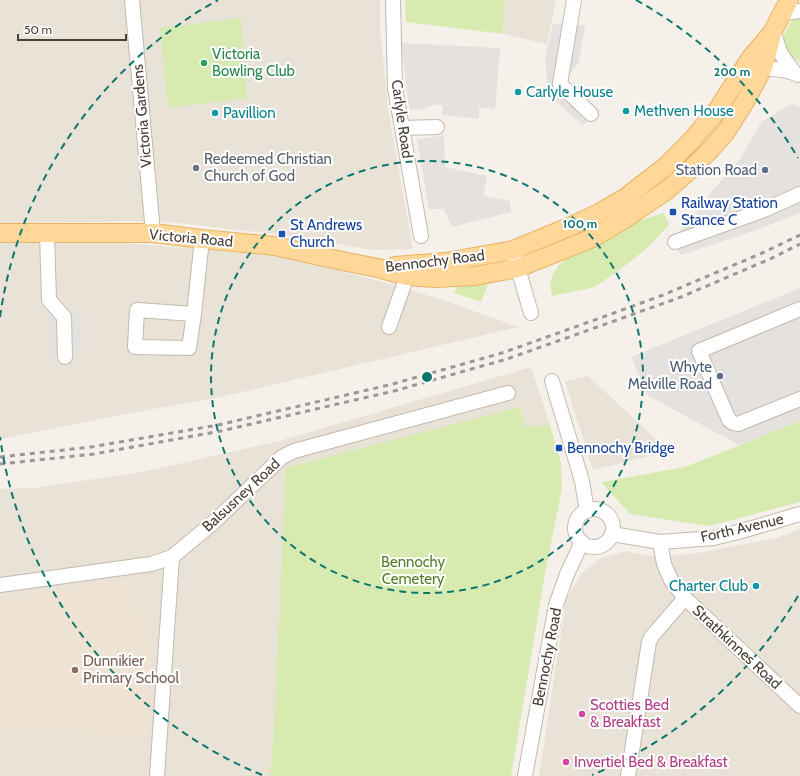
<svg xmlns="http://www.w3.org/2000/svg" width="800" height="776" font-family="Cabin,sans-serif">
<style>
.residential{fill:#e9e2d7}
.education{fill:#efe4d3}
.green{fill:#d7ebb1}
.parking{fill:#e4e1de}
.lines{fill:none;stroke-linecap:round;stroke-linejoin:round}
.minor-casing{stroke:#c4baae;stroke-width:16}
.major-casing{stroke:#e9b363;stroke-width:20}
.minor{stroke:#fff;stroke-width:14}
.major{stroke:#ffd799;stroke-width:18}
.rail{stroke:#989898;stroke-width:3;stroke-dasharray:5 5;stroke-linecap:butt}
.ring{fill:none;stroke:#0f766e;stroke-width:2;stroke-dasharray:7 5}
.leisure-dot{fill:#2e9e5b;stroke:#fff;stroke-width:1.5}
.culture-dot{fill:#0f9aa8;stroke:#fff;stroke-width:1.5}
.worship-dot{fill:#6b7280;stroke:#fff;stroke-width:1.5}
.service-dot{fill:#5c6f8a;stroke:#fff;stroke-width:1.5}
.transit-dot{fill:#1a4fb4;stroke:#fff;stroke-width:1.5}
.education-dot{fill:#8d6e63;stroke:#fff;stroke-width:1.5}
.hotel-dot{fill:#d1479c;stroke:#fff;stroke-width:1.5}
.labels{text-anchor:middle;stroke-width:4;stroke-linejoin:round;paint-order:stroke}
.leisure-label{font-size:15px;fill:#27864d;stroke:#fff;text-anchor:start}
.culture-label{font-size:15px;fill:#0d838f;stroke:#fff;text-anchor:start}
.street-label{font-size:15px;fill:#4a4037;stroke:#fff}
.worship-label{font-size:15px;fill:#5b616d;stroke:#fff;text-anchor:start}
.service-label{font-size:15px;fill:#4e5e75;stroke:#fff;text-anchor:end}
.transit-label{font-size:15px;fill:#164399;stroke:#fff;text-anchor:start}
.park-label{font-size:15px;fill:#517f27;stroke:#fff}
.education-label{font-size:15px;fill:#785e54;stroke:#fff;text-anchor:start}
.hotel-label{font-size:15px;fill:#b23c85;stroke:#fff;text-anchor:start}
.centre{fill:#0f766e;stroke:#fff;stroke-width:2}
.ring-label{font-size:12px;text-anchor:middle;font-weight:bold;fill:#0f766e;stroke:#fff;stroke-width:4;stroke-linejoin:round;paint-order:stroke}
</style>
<rect width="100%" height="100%" fill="#f5f0e9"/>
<g class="residential">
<polygon points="0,0 380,0 380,29 389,115 413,249 373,250 283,235 161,221 0,223"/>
<polygon points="505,0 556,0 547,44 503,34"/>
<polygon points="0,242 105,242 189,248 289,258 390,284 443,300 518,327 221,397 131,413 0,439"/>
<polygon points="531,367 550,425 525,427 520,407 274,730 270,776 0,776 0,489 33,488 143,472 279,441"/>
<polygon points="588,376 669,451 593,470 565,381"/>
<polygon points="800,529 800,776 539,776 566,600 581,574 601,558 626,551 649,556 692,554 777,538"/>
</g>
<polygon class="education" points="131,578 134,611 153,610 146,738 0,729 0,598"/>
<g class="green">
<polygon points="405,0 505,0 503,34 406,22"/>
<polygon points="800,5 800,62 794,59 781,41"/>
<polygon points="241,18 247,98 168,108 160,28"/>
<polygon points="664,213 669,225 646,249 626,265 595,287 552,296 550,283 553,275 559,265 569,257 598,244 638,221"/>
<polygon points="488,284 481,302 454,293 457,287"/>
<polygon points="520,407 525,427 550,425 561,463 562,489 545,574 511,776 270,776 274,730 286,468"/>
<polygon points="800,421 800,502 709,526 630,514 601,482 685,467"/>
</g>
<g class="parking">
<polygon points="553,24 585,25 579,62 566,80 598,111 583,125 549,96 545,59"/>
<polygon points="401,43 500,48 495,109 479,107 479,119 442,115 443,106 437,104 422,109 413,110 410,109 409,106"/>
<polygon points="792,104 800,107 800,213 762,228 681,255 672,240 692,218 713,190 740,159 762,121"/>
<polygon points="444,135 445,167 487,176 483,196 510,201 511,212 452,227 444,209 429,209 417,140"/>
<polygon points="800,288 800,421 739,445 647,395 631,357"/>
<polygon points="81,311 81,358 49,358 48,312"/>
</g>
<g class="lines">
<g class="minor-casing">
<g id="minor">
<polyline points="132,0 153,233"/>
<polyline points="393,0 395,88 421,236"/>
<polyline points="574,0 560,84 591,114"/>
<polyline points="783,13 800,11"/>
<polyline points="773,31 781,54 794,72"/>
<path d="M763 68C774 69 788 69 798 75"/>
<polyline points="402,128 437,127"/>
<polyline points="47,233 49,300 64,317 65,357"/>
<polyline points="675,242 764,210 800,194"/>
<polyline points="515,258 531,313"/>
<polyline points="800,309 699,351 729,420 733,423 738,424 800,399"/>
<polyline points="194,314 137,310 135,347 189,348 194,314 202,239"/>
<polyline points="389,327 407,276"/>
<polyline points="552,381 582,481 587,511"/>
<circle cx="594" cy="528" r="19"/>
<polyline points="612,534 660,542 714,538 742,531 800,514"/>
<polyline points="660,542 664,564 671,580 685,598 800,706"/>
<polyline points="0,585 151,564 172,557 214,522 282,457 294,451 508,393"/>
<polyline points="157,776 172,557"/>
<polyline points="525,776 556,605 567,574 582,542"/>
<polyline points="628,776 649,642 652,636 685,598"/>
</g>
</g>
<g class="major-casing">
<g id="major">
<polyline points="0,233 153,233 202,239 275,246 347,262 378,268 407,276 436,278 475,276 518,268 595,237 629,216 667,190 690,170 711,149 726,132 746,100 763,68 773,31 789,0"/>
<polyline points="395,266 446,262 513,250 569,227 599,213 625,198 665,167 690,142 716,112 750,59 770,35"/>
</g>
</g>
<use href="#minor" class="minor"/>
<use href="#major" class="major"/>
<g class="rail">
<polyline points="0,457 91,447 218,425 393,384 505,352 614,313 663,295 760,254 800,235"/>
<polyline points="0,464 94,454 221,431 394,391 507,359 617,320 681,297 770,259 800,244"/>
</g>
</g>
<g class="ring">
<circle cx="427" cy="377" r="216"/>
<path d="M798 596A431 431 0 0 1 592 775M262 775A431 431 0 0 1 0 437M0 317A431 431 0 0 1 218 0M636 0A431 431 0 0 1 798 158"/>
</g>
<circle class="leisure-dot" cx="204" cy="63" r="4"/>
<g class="culture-dot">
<circle cx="518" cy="92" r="4"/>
<circle cx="626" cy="111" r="4"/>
<circle cx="215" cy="113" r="4"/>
<circle cx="756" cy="586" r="4"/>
</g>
<circle class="worship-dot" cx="196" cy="168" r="4"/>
<g class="service-dot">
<circle cx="765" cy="170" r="4"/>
<circle cx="720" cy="376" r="4"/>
</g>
<g class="transit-dot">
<rect x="669" y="208" width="8" height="8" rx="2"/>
<rect x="278" y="230" width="8" height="8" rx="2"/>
<rect x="555" y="444" width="8" height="8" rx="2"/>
</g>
<circle class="education-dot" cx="75" cy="670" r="4"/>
<g class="hotel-dot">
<circle cx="582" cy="714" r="4"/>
<circle cx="566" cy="762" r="4"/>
</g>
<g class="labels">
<g class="leisure-label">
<text x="212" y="59">Victoria<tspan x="212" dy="17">Bowling Club</tspan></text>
</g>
<g class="culture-label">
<text x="526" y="97">Carlyle House</text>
<text x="634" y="116">Methven House</text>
<text x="223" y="118">Pavillion</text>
<text x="748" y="591" text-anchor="end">Charter Club</text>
</g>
<g class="street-label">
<text transform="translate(142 116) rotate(-95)" y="5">Victoria Gardens</text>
<text transform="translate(402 119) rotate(82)" y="5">Carlyle Road</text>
<text transform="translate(191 238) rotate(5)" y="5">Victoria Road</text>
<text transform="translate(435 261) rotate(-7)" y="5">Bennochy Road</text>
<text transform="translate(241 495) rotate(-43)" y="5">Balsusney Road</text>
<text transform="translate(742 528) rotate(-13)" y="5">Forth Avenue</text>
<text transform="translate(737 647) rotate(43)" y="5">Strathkinnes Road</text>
<text transform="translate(547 657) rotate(-79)" y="5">Bennochy Road</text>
</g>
<g class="worship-label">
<text x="204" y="164">Redeemed Christian<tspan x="204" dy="17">Church of God</tspan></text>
</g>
<g class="service-label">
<text x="757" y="175">Station Road</text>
<text x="712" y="372">Whyte<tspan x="712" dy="17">Melville Road</tspan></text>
</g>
<g class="transit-label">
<text x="681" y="208">Railway Station<tspan x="681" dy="17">Stance C</tspan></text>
<text x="290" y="230">St Andrews<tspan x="290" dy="17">Church</tspan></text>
<text x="567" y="453">Bennochy Bridge</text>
</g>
<g class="park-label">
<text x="413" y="567">Bennochy<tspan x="413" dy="17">Cemetery</tspan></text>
</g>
<g class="education-label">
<text x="83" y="666">Dunnikier<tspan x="83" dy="17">Primary School</tspan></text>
</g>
<g class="hotel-label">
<text x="590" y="710">Scotties Bed<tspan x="590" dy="17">&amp; Breakfast</tspan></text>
<text x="574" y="767">Invertiel Bed &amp; Breakfast</text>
</g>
</g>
<circle cx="427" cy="377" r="6" class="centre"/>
<g class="ring-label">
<text x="732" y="76">200 m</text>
<text x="580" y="228">100 m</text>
</g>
<path d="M18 34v6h108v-6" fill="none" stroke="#4a4037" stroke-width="2"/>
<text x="24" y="34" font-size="12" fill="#4a4037" stroke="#ffffff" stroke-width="3" paint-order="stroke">50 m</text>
</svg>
